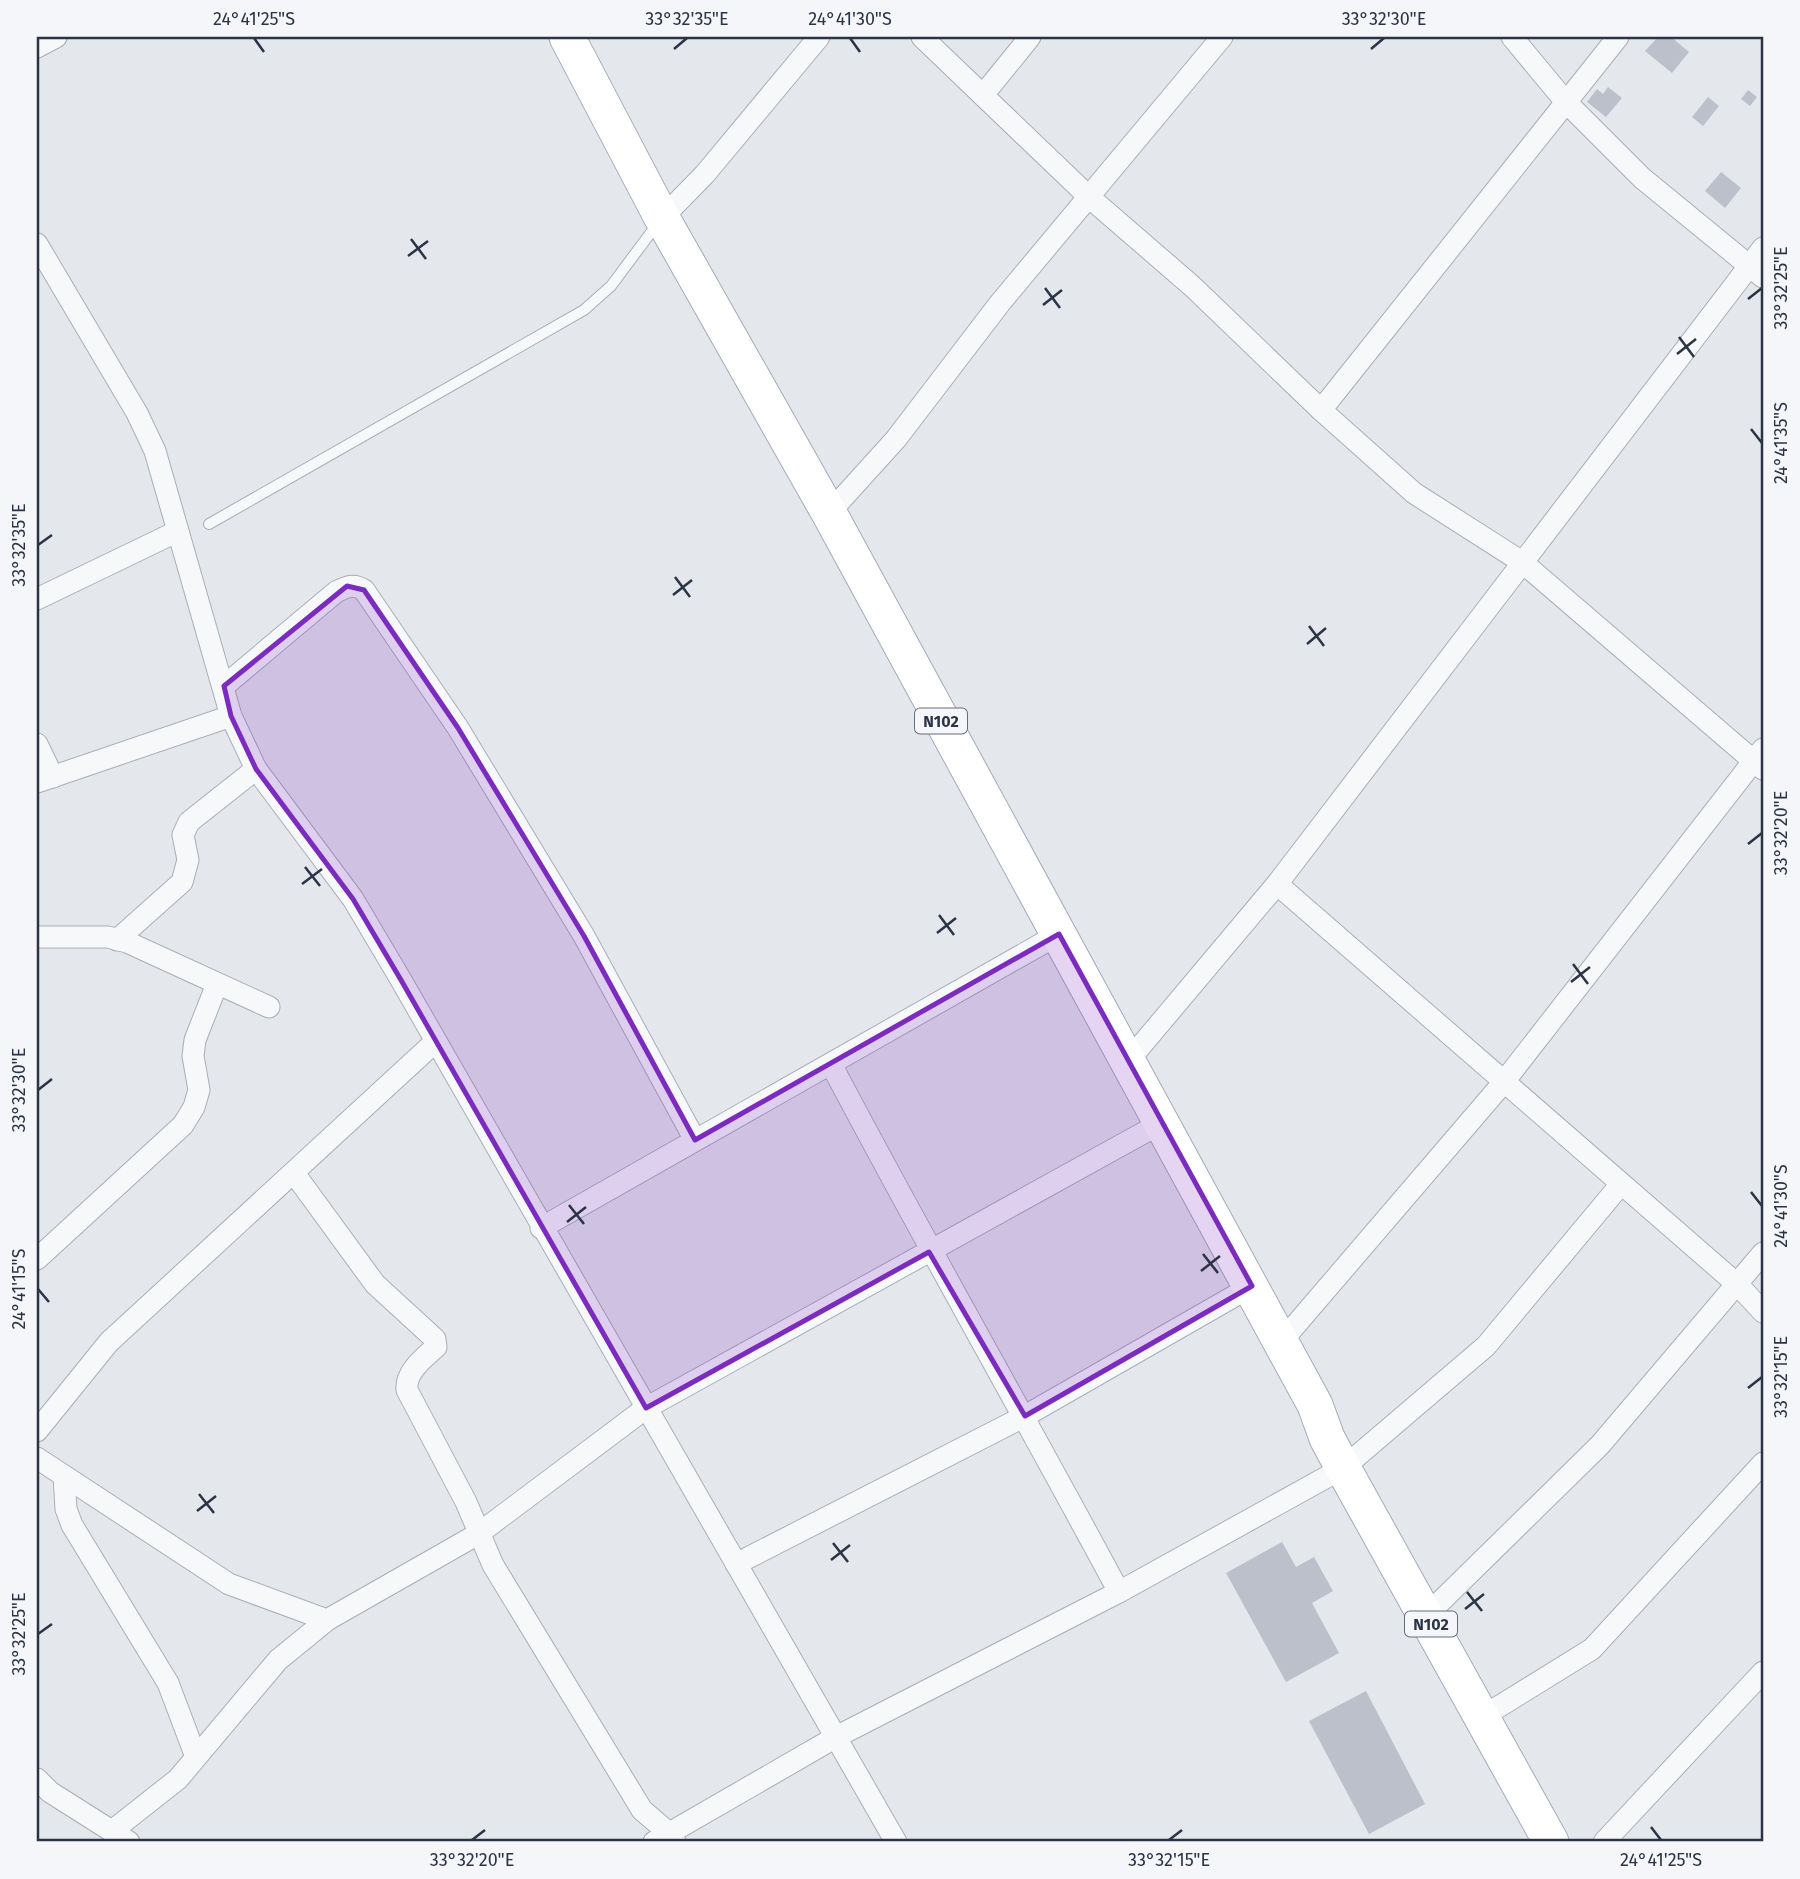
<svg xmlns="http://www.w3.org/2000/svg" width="1800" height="1879" font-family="'Fira Sans',sans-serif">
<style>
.building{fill:#bbc0ca}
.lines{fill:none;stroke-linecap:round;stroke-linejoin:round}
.service-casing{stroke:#a9aeb7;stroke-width:12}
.minor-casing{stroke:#a9aeb7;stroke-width:23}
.primary-casing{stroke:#a3abb8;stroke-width:37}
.service{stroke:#f7f8fa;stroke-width:10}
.minor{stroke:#f7f8fa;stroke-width:21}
.primary{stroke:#fff;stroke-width:35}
.marked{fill:#7b2cbf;fill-opacity:0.2;stroke:#7b2cbf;stroke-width:5;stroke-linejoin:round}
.ticks{fill:none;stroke:#2b3445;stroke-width:2.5}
.labels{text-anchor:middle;stroke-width:6;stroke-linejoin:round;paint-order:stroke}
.shield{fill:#f4f6f9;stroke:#676e7b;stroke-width:2}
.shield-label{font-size:16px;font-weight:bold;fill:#2b3445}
.neatline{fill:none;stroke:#2b3445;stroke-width:2.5}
.ticks-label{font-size:18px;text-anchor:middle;fill:#2b3445}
</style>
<rect width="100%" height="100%" fill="#e4e7ec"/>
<g class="building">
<polygon points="1658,37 1671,37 1689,52 1672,73 1645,51"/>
<polygon points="1608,87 1622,98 1606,117 1587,102 1597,89 1603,94"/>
<polygon points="1748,90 1757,97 1750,106 1741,99"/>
<polygon points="1708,97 1719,106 1703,126 1692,117"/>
<polygon points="1721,172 1741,188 1725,208 1705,191"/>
<polygon points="1282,1542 1296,1567 1314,1557 1333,1591 1312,1603 1339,1653 1286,1682 1226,1573"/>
<polygon points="1366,1691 1425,1804 1369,1834 1309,1721"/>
</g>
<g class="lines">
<g class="service-casing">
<polyline id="service" points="209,524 584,310 611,286 658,223"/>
</g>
<g class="minor-casing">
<g id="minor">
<polyline points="922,37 1089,197 1192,286 1321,410 1414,493 1522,562 1763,769"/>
<polyline points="1512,37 1565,101 1642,178 1763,277"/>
<polyline points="37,47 56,37"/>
<polyline points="983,95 1030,37"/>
<polyline points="662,218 705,174 819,37"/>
<polyline points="37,244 137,413 155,451 231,716 256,769 353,899 401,980 896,1842"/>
<polyline points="1321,410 1618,37"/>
<polyline points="829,513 896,439 1000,303 1222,37"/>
<polyline points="37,599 178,531"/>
<path d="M224 686 336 592C346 587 353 583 364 590L458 728 584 936 695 1140"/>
<polyline points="37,744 53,777"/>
<polyline points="37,782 231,716"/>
<polyline points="1277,884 1738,1285 1763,1312"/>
<polyline points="37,937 108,937 127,942 269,1007"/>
<polyline points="117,940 182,882 188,860 183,835 189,822 256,769"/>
<polyline points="1129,1060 1277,884 1763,248"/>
<path d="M831 1064C924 1241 1024 1415 1119 1592"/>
<path d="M294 1173 375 1284 435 1339 436 1347C424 1358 405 1372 407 1390L466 1502 493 1565 642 1810 670 1834 675 1842"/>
<polyline points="541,1228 1059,934"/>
<polyline points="37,1259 183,1125 194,1107 199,1090 193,1056 195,1040 217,984"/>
<polyline points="1281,1342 1503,1083 1763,749"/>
<polyline points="37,1431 109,1342 435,1042"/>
<polyline points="37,1458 229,1584 327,1620"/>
<polyline points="64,1476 66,1509 72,1525 168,1683 196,1757"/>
<polyline points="736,1564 1025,1416 1252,1286"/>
<polyline points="1438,1604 1600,1445 1763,1253"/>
<polyline points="1495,1709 1592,1649 1763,1463"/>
<polyline points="37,1779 50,1792 129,1842"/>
<polyline points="112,1831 178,1779 278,1660 327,1620 478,1534 646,1408 1163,1122"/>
<polyline points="654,1842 836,1737 1119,1592 1343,1468 1486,1346 1621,1184"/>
<polyline points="1604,1842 1763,1672"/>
</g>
</g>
<g class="primary-casing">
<polyline id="primary" points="567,37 662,218 829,513 1315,1405 1327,1438 1343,1468 1551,1842"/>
</g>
<use href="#service" class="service"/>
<use href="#minor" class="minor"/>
<use href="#primary" class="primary"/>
</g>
<path class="marked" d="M347 586 364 590 458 728 584 936 695 1140 1059 934 1252 1286 1025 1416 929 1252 646 1408 401 980 353 899 256 769 231 716 224 686Z"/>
<path class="ticks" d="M254 38 264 52M850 38 860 52M674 49 687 38M1371 49 1384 38M411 239 426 259M408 256 428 241M1045 288 1060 308M1748 299 1762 288M1043 305 1062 290M1679 337 1694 357M1677 354 1696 339M1751 429 1762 443M38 545 52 535M675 577 690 597M673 595 692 580M1309 626 1324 646M1307 644 1326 628M1748 844 1762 833M305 867 320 886M302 884 322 869M939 915 954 935M937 933 956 918M1573 964 1588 984M1571 982 1590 967M38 1090 52 1079M1751 1192 1762 1206M569 1205 584 1224M567 1222 586 1207M1203 1254 1218 1273M1201 1271 1220 1256M38 1289 49 1302M1748 1388 1762 1377M199 1494 214 1513M197 1511 216 1496M833 1543 848 1562M831 1560 850 1545M1467 1592 1482 1611M1465 1609 1484 1594M38 1634 52 1624M1651 1827 1661 1840M472 1840 485 1830M1169 1840 1182 1830"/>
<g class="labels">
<g class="shield">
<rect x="915" y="708.5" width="52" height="25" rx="5"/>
<rect x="1405" y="1611.5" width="52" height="25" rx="5"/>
</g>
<g class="shield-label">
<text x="941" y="727">N102</text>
<text x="1431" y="1630">N102</text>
</g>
</g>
<rect width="1800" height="1879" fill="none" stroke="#f4f6f9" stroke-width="77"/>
<rect x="38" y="38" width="1724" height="1802" class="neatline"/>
<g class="ticks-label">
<text x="254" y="25">24°41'25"S</text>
<text x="687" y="25">33°32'35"E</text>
<text x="850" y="25">24°41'30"S</text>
<text x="1384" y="25">33°32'30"E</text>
<text transform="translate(1781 288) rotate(-90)" y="6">33°32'25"E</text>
<text transform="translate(1781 443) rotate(-90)" y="6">24°41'35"S</text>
<text transform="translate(19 545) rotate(-90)" y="6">33°32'35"E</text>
<text transform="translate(1781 833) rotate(-90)" y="6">33°32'20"E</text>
<text transform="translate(19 1090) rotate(-90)" y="6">33°32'30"E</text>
<text transform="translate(1781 1206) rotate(-90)" y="6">24°41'30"S</text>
<text transform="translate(19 1289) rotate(-90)" y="6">24°41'15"S</text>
<text transform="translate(1781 1377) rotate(-90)" y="6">33°32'15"E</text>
<text transform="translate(19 1634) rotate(-90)" y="6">33°32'25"E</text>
<text x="472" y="1866">33°32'20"E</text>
<text x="1169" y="1866">33°32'15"E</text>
<text x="1661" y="1866">24°41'25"S</text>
</g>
</svg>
